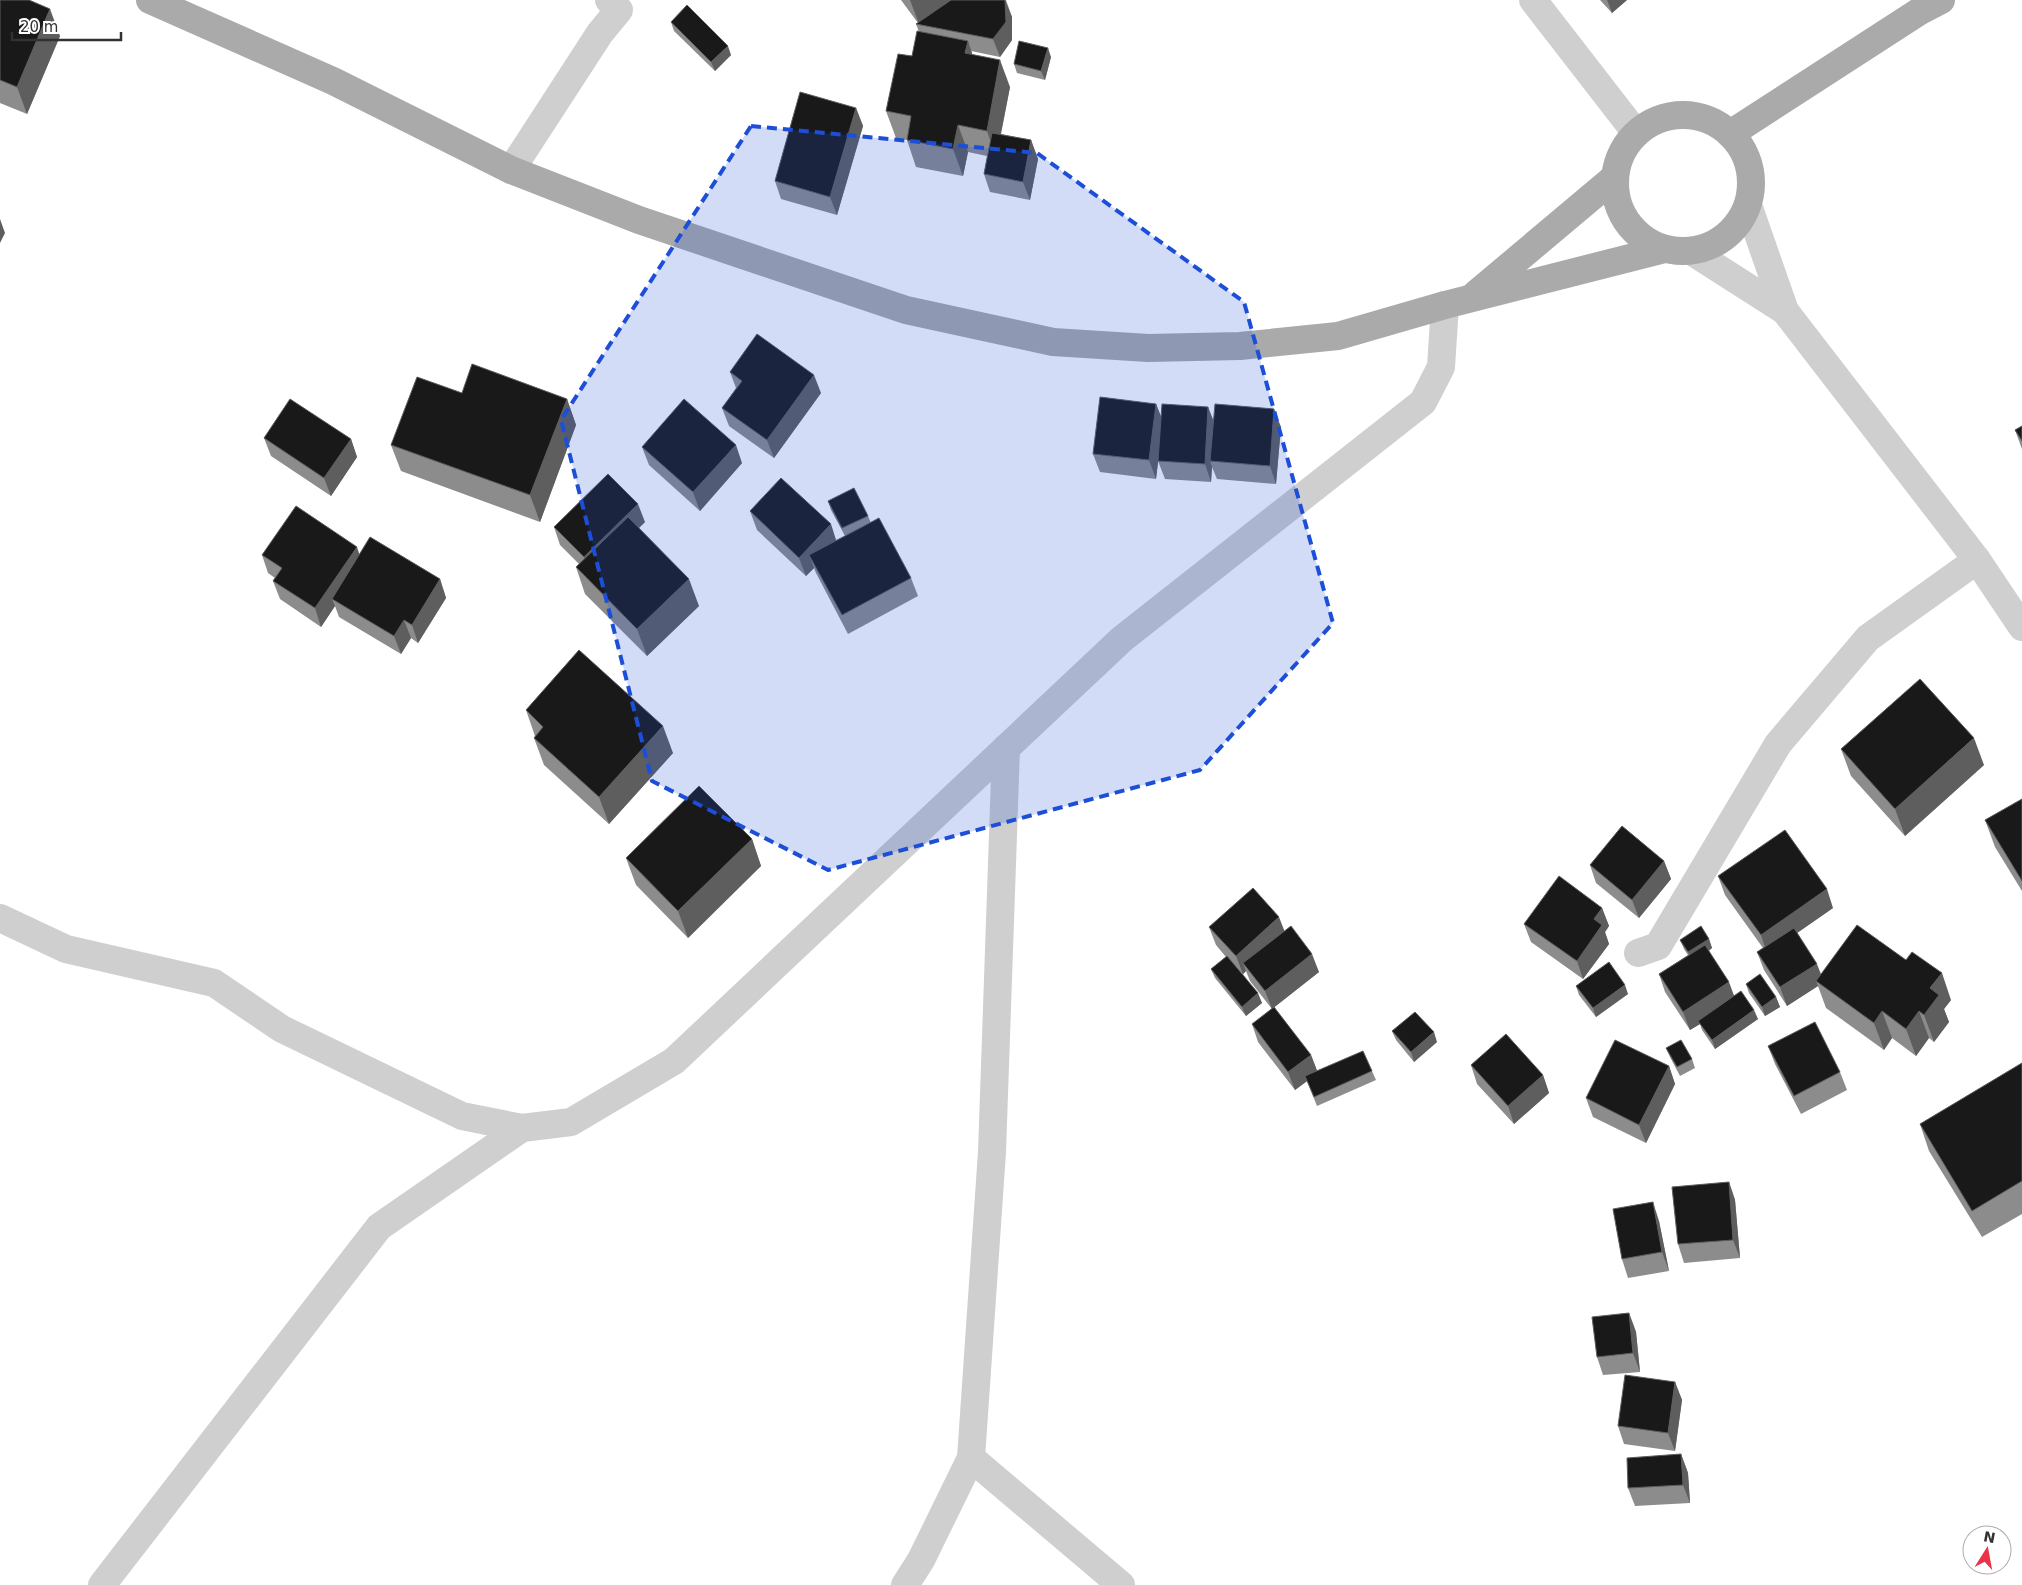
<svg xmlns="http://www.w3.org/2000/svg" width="2022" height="1585" font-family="'DejaVu Sans',sans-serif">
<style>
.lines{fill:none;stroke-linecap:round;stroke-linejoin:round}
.street{stroke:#cfcfcf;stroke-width:28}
.primary{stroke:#aaa;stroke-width:28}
.wall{fill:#8c8c8c}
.shaded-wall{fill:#5e5e5e}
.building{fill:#191919;stroke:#5e5e5e}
.marked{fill:#1d4ed8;fill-opacity:0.2;stroke:#1d4ed8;stroke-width:4;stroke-dasharray:10 6;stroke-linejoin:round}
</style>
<rect width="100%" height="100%" fill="#fff"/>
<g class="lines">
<g class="street">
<polyline points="1533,0 1636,133"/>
<polyline points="511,170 600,33 619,10 609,0"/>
<polyline points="1691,251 1785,311 1748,205"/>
<polyline points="1785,311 1977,560 2022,627"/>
<polyline points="0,918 66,949 214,983 282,1029 462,1116 522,1128 571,1122 674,1061 1122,639 1423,402 1441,367 1445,305"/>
<polyline points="1638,953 1658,946 1778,744 1868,638 1977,560"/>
<polyline points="971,1458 1121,1585"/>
<polyline points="102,1585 379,1227 522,1128"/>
<polyline points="905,1585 921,1560 971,1458 992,1152 1006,748"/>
</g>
<g class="primary">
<polyline points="150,0 333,81 511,170 639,220 906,310 1053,342 1148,348 1240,346 1338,336 1445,305 1665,249"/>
<circle cx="1683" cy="183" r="68"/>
<polyline points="1730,134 1920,11 1941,0"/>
<polyline points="1476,294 1614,178"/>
</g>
</g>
<g class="wall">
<polygon points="0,0 60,36 27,114 0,103"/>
<polygon points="901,0 1006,0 1012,17 1012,40 1000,57 971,51 972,54 1010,87 1001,134 1031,140 1038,159 1030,200 990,192 984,174 987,156 968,152 963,176 916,167 907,140 896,138 886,111 912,56 919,32 916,24 918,23"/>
<polygon points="1600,0 1627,0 1612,13"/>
<polygon points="671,22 731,55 715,71 674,31"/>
<polygon points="1051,57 1045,80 1017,73 1014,64"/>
<polygon points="856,108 863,126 837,215 781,199 775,181"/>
<polygon points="730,372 821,393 774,458 729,426 722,408 736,388"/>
<polygon points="462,393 567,399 576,425 540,522 401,471 391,445"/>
<polygon points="1156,404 1161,416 1208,407 1214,422 1281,427 1276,484 1217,479 1212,467 1211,482 1165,479 1158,461 1156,479 1100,472 1093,454"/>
<polygon points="2022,426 2022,449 2015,430"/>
<polygon points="264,438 351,439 357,457 331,496 271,456"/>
<polygon points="642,447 742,463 700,511 649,465"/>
<polygon points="828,501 868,516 871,523 911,578 918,596 848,634 816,573 814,568 806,576 757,530 750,511 836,540 845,536 831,510"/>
<polygon points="645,522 639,528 699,606 647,656 585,594 576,567 579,564 560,545 554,527"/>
<polygon points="262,555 360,555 440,579 446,598 418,643 411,638 401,654 339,617 335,606 321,627 280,599 273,581 275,578 268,573"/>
<polygon points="526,710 673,753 609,824 544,765 534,738 535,736"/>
<polygon points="1841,749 1984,765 1905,836 1851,776"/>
<polygon points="2022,799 2022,891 1995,847 1985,820"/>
<polygon points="752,839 761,866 688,938 636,885 626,858"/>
<polygon points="1664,861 1671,879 1639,918 1596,883 1590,865"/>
<polygon points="1718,876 1833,908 1797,933 1821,975 1951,1000 1944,1009 1949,1022 1934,1042 1929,1038 1916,1056 1892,1038 1884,1050 1826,1008 1818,986 1787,1006 1764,970 1757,952 1763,948 1725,895"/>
<polygon points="1602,908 1609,926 1605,932 1609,944 1583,979 1531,942 1524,924"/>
<polygon points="1209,927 1284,931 1319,972 1272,1009 1250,981 1246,971 1243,974 1262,1003 1246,1016 1215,978 1211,969 1226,957 1216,945"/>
<polygon points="1709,939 1712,948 1709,951 1734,996 1758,1019 1715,1049 1702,1030 1700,1024 1690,1030 1665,992 1659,974 1688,955 1684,949 1680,940"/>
<polygon points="1746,984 1776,997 1780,1007 1765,1016 1749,993"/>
<polygon points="1576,986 1628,994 1596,1017 1579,995"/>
<polygon points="1252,1024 1311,1055 1317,1071 1372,1071 1376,1080 1317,1106 1307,1081 1295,1090 1258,1042"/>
<polygon points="1392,1031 1437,1042 1414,1062 1396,1040"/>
<polygon points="1768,1046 1840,1072 1847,1090 1801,1114 1775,1064"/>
<polygon points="1666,1048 1692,1059 1695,1068 1680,1076 1670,1057"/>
<polygon points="2022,1063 2022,1214 1982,1237 1929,1151 1920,1124"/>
<polygon points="1471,1065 1543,1075 1549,1093 1514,1124 1477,1084"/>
<polygon points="1669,1066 1675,1084 1646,1143 1593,1117 1586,1098"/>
<polygon points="1729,1182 1735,1200 1740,1258 1684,1263 1678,1244"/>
<polygon points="1659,1221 1669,1271 1628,1278 1622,1259"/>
<polygon points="1629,1313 1636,1332 1640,1372 1603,1375 1597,1357"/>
<polygon points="1675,1382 1682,1400 1675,1451 1624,1444 1618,1426"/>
<polygon points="1681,1454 1688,1473 1690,1503 1635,1506 1628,1488"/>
</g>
<g class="shaded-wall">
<polygon points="910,0 952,0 919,24"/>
<polygon points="1005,0 1012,17 1012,40 1000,57 993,39"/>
<polygon points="1607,0 1627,0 1612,13"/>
<polygon points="50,9 60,36 27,114 17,87"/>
<polygon points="968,41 977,68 965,53"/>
<polygon points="728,46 731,55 715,71 711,62"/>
<polygon points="1048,48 1051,57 1045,80 1041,71"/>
<polygon points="1000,60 1010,87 996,158 987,131"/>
<polygon points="856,108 863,126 837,215 830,197"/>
<polygon points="958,125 968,152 963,176 953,149"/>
<polygon points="1031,140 1038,159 1030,200 1023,182"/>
<polygon points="0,219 5,233 0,243"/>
<polygon points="814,375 821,393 774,458 767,440"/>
<polygon points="567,399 576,425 540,522 530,495"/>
<polygon points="1156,404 1163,422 1156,479 1149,460"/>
<polygon points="1208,407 1215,425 1210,461 1212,467 1211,482 1205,464"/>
<polygon points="1274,409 1281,427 1276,484 1270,466"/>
<polygon points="351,439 357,457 331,496 324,478"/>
<polygon points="736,445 742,463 700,511 693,492"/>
<polygon points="638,504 645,522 590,575 584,557"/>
<polygon points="831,524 837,543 809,555 814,568 806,576 799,558"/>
<polygon points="357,547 363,565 332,599 335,606 321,627 315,608"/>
<polygon points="440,579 446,598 418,643 412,625"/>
<polygon points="689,579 699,606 647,656 637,629"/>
<polygon points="404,620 411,638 401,654 394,636"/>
<polygon points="663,726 673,753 609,824 599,797"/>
<polygon points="1974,738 1984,765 1905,836 1895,809"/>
<polygon points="752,839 761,866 688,938 678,911"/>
<polygon points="1664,861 1671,879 1639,918 1632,900"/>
<polygon points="1827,889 1833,908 1767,954 1761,935"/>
<polygon points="1602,908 1609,926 1605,932 1609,944 1583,979 1577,961 1594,919"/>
<polygon points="1279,917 1286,935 1243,963 1246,971 1243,974 1236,956"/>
<polygon points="1709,939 1712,948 1692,961 1688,952"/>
<polygon points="1312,954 1319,972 1272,1009 1265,991"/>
<polygon points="1817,964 1824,982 1816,981 1818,986 1787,1006 1780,987"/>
<polygon points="1942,973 1951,1000 1944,1009 1949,1022 1934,1042 1924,1015 1930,988"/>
<polygon points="1729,982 1736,1001 1698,1021 1700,1024 1690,1030 1683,1012"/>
<polygon points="1625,985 1628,994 1596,1017 1593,1008"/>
<polygon points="1258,993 1262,1003 1246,1016 1242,1007"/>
<polygon points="1776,997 1780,1007 1765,1016 1762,1007"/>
<polygon points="1754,1010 1758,1019 1715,1049 1712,1040"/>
<polygon points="1882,1011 1892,1038 1884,1050 1874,1023"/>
<polygon points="1919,1011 1929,1038 1916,1056 1906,1029"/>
<polygon points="1434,1032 1437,1042 1414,1062 1411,1052"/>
<polygon points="1311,1055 1318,1073 1295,1090 1288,1072"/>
<polygon points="1669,1066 1675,1084 1646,1143 1639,1125"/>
<polygon points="1543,1075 1549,1093 1514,1124 1508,1106"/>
<polygon points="1729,1182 1735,1200 1740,1258 1733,1240"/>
<polygon points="1653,1202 1659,1221 1669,1271 1662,1252"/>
<polygon points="1629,1313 1636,1332 1640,1372 1633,1353"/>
<polygon points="1675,1382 1682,1400 1675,1451 1668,1433"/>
<polygon points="1681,1454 1688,1473 1690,1503 1683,1485"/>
</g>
<g class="building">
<polygon points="0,0 29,0 50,9 17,87 0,80"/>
<polygon points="951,0 1005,0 1006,22 993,39 916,24"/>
<polygon points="687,5 728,46 711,62 671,22"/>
<polygon points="917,31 968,41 965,53 1000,60 987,131 958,125 953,149 907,140 911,116 886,111 898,54 912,56"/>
<polygon points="1019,41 1048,48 1041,71 1014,64"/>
<polygon points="800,92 856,108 830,197 775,181"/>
<polygon points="992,133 1031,140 1023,182 984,174"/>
<polygon points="757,334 814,375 767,440 722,408 742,381 730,372"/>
<polygon points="472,364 567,399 530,495 391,445 417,377 462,393"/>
<polygon points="1100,397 1156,404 1149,460 1093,454"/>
<polygon points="290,399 351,439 324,478 264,438"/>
<polygon points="684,399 736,445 693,492 642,447"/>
<polygon points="1162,404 1208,407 1205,464 1158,461"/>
<polygon points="1215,404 1274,409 1270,466 1210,461"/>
<polygon points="2022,426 2022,441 2015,430"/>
<polygon points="608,474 638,504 584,557 554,527"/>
<polygon points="781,478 831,524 799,558 750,511"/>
<polygon points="854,488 868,516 842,528 828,501"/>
<polygon points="296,506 357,547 315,608 273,581 282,568 262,555"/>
<polygon points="628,517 689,579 637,629 576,567"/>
<polygon points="879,518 911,578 842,615 809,555"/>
<polygon points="370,537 440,579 412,625 404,620 394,636 332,599"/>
<polygon points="579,650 663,726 599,797 534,738 543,727 526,710"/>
<polygon points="1920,679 1974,738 1895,809 1841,749"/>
<polygon points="699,786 752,839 678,911 626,858"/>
<polygon points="2022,799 2022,881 1985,820"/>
<polygon points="1622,826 1664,861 1632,900 1590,865"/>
<polygon points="1785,830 1827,889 1761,935 1718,876"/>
<polygon points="1559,876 1602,908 1594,919 1602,925 1577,961 1524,924"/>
<polygon points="1253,888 1279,917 1236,956 1209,927"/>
<polygon points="1857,925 1906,960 1912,952 1942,973 1930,988 1939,995 1924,1015 1919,1011 1906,1029 1882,1011 1874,1023 1816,981"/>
<polygon points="1291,926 1312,954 1265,991 1243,963"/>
<polygon points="1701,926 1709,939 1688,952 1680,940"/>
<polygon points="1794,928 1817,964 1780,987 1757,952"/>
<polygon points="1705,945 1729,982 1683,1012 1659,974"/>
<polygon points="1227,956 1258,993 1242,1007 1211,969"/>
<polygon points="1609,962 1625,985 1593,1008 1576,986"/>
<polygon points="1760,974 1776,997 1762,1007 1746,984"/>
<polygon points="1741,991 1754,1010 1712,1040 1698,1021"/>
<polygon points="1274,1007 1311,1055 1288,1072 1252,1024"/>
<polygon points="1415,1012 1434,1032 1411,1052 1392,1031"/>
<polygon points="1815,1022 1840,1072 1794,1096 1768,1046"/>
<polygon points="1506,1034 1543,1075 1508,1106 1471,1065"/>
<polygon points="1615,1040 1669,1066 1639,1125 1586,1098"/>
<polygon points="1681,1040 1692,1059 1677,1067 1666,1048"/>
<polygon points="1363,1051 1372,1071 1314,1097 1305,1076"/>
<polygon points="2022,1063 2022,1181 1972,1211 1920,1124"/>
<polygon points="1729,1182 1733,1240 1678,1244 1672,1187"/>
<polygon points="1653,1202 1662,1252 1622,1259 1613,1209"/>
<polygon points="1629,1313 1633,1353 1597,1357 1592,1317"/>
<polygon points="1625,1375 1675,1382 1668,1433 1618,1426"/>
<polygon points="1681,1454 1683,1485 1628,1488 1627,1458"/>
</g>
<path class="marked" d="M751 126 1037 153 1244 302 1333 623 1200 770 828 870 652 781 561 420Z"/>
<g transform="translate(1987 1550) rotate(11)"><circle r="24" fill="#ffffff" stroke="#adadad"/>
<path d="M0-4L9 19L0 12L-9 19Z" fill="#eb3248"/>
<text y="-8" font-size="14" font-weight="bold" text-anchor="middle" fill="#323232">N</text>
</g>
<path d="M12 32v8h109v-8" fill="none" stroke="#323232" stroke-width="2.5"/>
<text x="20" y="32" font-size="15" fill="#323232" stroke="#ffffff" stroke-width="4" paint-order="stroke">20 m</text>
</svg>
